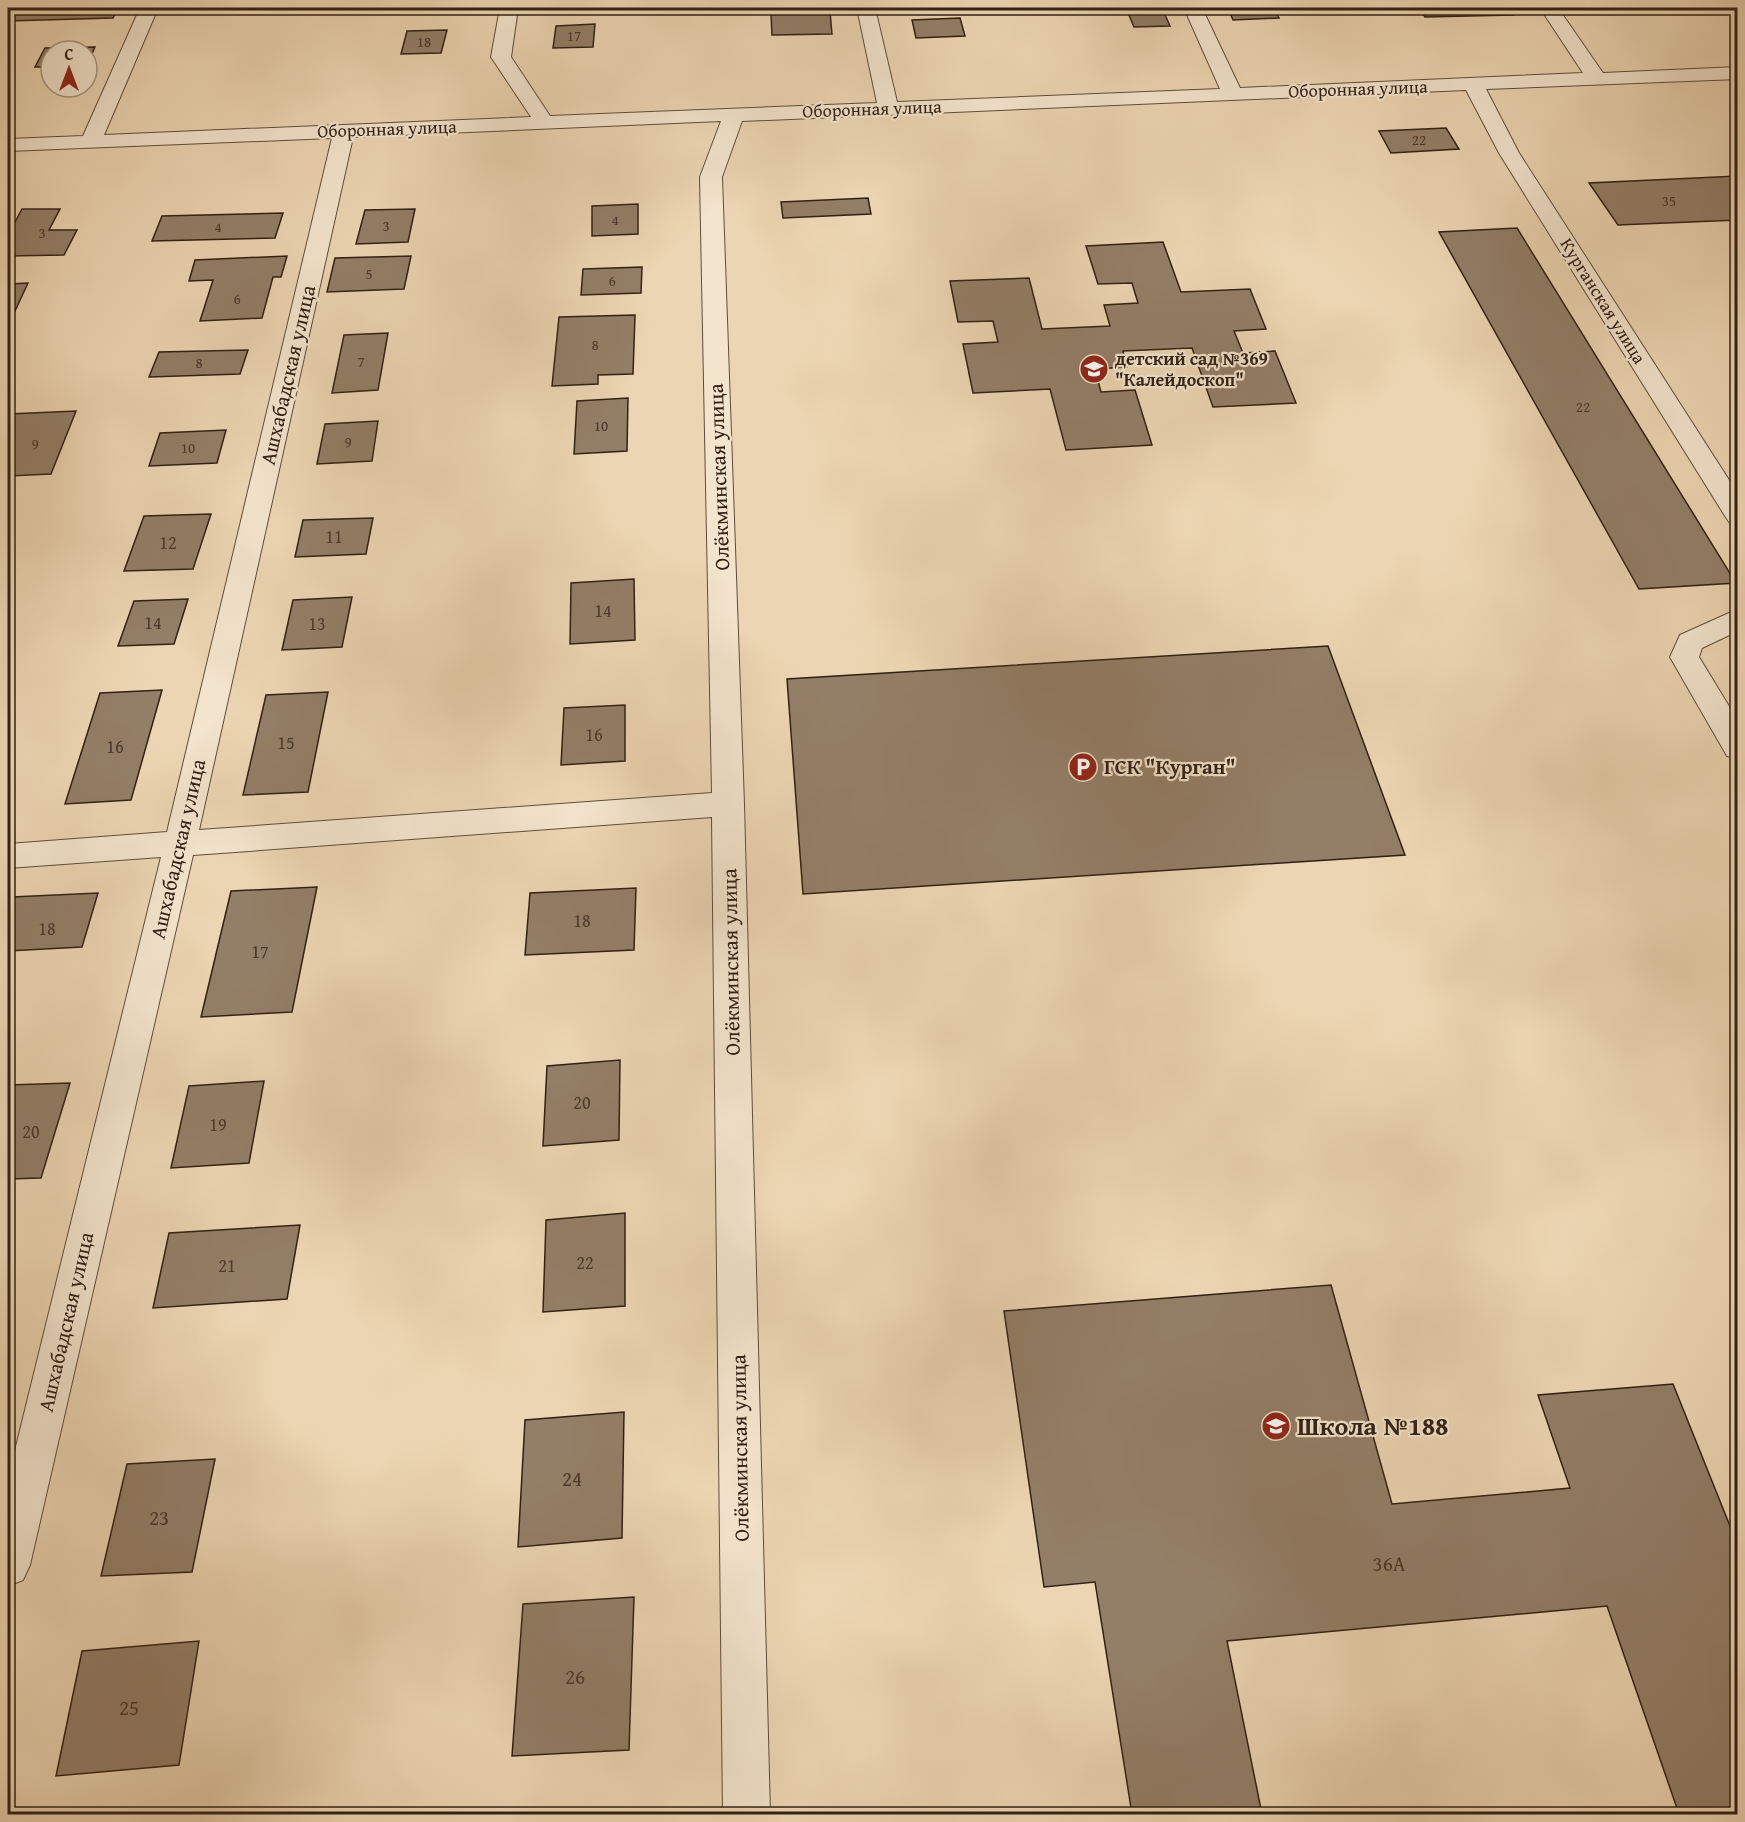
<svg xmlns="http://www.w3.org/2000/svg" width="1745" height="1822" font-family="'Gentium Book Plus',serif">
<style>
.building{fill:#937e67;stroke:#322015;stroke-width:1.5}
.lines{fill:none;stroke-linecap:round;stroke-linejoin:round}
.minor-casing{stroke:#604d3c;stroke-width:2}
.minor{fill:#f3e4cd;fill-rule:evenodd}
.labels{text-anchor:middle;stroke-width:4.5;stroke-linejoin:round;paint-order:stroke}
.far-number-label{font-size:15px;fill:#4a382a}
.far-street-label{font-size:18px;fill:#322015;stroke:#f3e4cd}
.far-poi-label{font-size:18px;font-weight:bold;fill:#322015;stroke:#f3e4cd;text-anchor:start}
.number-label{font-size:18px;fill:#4a382a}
.street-label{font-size:21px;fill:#322015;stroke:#f3e4cd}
.poi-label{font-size:21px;font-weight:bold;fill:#322015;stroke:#f3e4cd;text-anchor:start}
.near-number-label{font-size:21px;fill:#4a382a}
.near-poi-label{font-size:26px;font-weight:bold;fill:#322015;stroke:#f3e4cd;text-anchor:start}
</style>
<rect width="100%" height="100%" fill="#ecd5b2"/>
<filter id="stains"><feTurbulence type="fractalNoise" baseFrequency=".00333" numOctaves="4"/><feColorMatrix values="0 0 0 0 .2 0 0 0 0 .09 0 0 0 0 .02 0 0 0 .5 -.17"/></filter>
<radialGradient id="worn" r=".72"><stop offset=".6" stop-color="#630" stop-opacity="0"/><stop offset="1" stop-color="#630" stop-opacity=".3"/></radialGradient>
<g class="building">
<polygon points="9,8 118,8 113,18 8,21"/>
<polygon points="403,8 451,8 451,10 402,11"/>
<polygon points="1126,8 1162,8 1170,26 1134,27"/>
<polygon points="1228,8 1274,8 1279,18 1233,20"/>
<polygon points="1419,8 1508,8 1513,15 1425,17"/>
<polygon points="830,12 832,34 772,35 771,14"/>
<polygon points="960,18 965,36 916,38 912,20"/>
<polygon points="595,24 593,47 553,48 556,26"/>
<polygon points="447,30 441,53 401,54 407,31"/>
<polygon points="95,47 87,65 87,51 51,51 51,67 35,67 45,48"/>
<polygon points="1446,128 1459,149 1391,153 1379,131"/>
<polygon points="1738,176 1738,220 1618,225 1589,183"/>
<polygon points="868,198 871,214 783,218 781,202"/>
<polygon points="638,204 638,234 592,236 592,206"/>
<polygon points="22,209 60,209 49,230 77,230 64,255 8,256 8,235"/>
<polygon points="415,209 408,242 356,244 365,210"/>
<polygon points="283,213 275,238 152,241 162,216"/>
<polygon points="1517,228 1736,583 1639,589 1439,232"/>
<polygon points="1163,242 1181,292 1250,289 1266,329 1234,331 1243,353 1275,351 1296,403 1213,407 1192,348 1123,351 1127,367 1095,369 1101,392 1135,390 1152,445 1066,450 1050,389 973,393 963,344 998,342 993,321 958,322 950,281 1029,278 1042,329 1110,326 1104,305 1138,303 1132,283 1098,284 1086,246"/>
<polygon points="287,256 281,277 273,277 262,318 200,321 213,280 189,281 195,260"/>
<polygon points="411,256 404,289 327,292 335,258"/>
<polygon points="642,267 641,293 581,295 583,269"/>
<polygon points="28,283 8,326 8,284"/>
<polygon points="635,315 633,374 598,375 598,384 552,386 559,317"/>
<polygon points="388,333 378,390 332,393 344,335"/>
<polygon points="248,350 240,374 149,377 159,352"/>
<polygon points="628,398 627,451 574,454 577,401"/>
<polygon points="76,411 51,474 8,476 8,414"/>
<polygon points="378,421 372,461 317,464 325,424"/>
<polygon points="226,430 217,463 149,466 160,433"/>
<polygon points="211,514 193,569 124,571 144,516"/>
<polygon points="373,518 366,554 295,557 303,520"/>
<polygon points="634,579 635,640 570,644 571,583"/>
<polygon points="352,597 342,647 282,650 293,600"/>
<polygon points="188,599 174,644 118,646 134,601"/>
<polygon points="1328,646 1405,855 803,894 787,679"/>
<polygon points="162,690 131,800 65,804 100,693"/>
<polygon points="328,692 308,792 243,795 266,695"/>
<polygon points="625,705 625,761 561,765 564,708"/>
<polygon points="317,887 292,1012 201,1017 231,891"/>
<polygon points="636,888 634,950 525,955 530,893"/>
<polygon points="98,893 82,947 8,951 8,910 12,897"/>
<polygon points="620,1060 619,1140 543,1146 547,1066"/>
<polygon points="264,1081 249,1163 171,1168 189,1086"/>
<polygon points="70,1083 41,1178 8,1179 8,1085"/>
<polygon points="625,1213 625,1306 543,1312 546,1220"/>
<polygon points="300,1225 287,1299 153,1308 169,1233"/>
<polygon points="1331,1285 1392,1504 1570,1488 1538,1395 1673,1384 1738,1546 1738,1814 1679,1814 1607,1606 1227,1641 1262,1814 1132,1814 1095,1582 1044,1587 1004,1311"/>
<polygon points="624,1412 622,1538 518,1547 525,1420"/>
<polygon points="215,1459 192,1572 101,1576 127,1464"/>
<polygon points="634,1597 629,1750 512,1756 523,1604"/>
<polygon points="199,1641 179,1765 56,1776 82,1651"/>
</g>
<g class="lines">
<g class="minor-casing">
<g id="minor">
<path d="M140 8H158L104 135 531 117 491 57 500 8H518L511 57 550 116 877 103 857 8H875L897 102 1220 89 1184 8H1202L1240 88 1583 73 1540 8H1558L1603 73 1738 67V79L1486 89 1519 153 1738 494V525L1729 522 1725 516 1499 153 1466 90 742 121 722 177 744 804 770 1814H723L712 817 193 855 30 1565 23 1580 8 1586V1479L161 857 8 868V844L167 832 332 138 8 151V139L83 136ZM721 121 700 177 712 793 199 830 353 137Z"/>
<polygon points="1738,609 1738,631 1702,648 1699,657 1738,721 1738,759 1727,756 1670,657 1680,635"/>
</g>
</g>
<use href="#minor" class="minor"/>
</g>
<defs>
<g id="school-disc" transform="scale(1.5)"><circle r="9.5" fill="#8f2418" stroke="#f3e4cd"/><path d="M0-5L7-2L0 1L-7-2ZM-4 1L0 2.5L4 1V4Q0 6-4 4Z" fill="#fff"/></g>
<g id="parking-disc" transform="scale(1.5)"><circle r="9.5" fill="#8f2418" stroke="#f3e4cd"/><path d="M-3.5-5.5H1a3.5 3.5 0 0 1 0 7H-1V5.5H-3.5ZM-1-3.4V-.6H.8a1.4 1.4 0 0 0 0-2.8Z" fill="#fff"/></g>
</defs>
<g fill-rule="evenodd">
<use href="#school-disc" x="1094" y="369"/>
<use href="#parking-disc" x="1083" y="767"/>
<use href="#school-disc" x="1276" y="1426"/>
</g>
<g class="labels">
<g class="far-number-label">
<text x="574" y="41">17</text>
<text x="424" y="47">18</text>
<text x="1419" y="145">22</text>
<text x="1669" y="206">35</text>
<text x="615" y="225">4</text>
<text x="386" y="231">3</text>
<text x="218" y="232">4</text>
<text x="42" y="238">3</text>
<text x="369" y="279">5</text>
<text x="612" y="286">6</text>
<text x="237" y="304">6</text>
<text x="595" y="350">8</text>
<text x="361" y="367">7</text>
<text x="199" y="368">8</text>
<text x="1583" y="412">22</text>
<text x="601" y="431">10</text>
<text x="348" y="447">9</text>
<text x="35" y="449">9</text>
<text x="188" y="453">10</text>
</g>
<g class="far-street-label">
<text transform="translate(1358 89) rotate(-2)" y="6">Оборонная улица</text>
<text transform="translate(872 109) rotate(-2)" y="6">Оборонная улица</text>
<text transform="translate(387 129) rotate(-2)" y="6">Оборонная улица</text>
<text transform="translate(1603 301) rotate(58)" y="6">Курганская улица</text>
</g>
<g class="far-poi-label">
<text x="1115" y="365">детский сад №369<tspan x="1115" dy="21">"Калейдоскоп"</tspan></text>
</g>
<g class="number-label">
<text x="334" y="543">11</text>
<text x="168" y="549">12</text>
<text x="603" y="617">14</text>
<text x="153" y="629">14</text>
<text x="317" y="630">13</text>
<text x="594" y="741">16</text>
<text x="286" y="749">15</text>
<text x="115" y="753">16</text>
<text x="582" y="927">18</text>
<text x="47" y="935">18</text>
<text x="260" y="958">17</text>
<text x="582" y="1109">20</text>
<text x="218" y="1131">19</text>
<text x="31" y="1138">20</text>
<text x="585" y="1269">22</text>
<text x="227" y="1272">21</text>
</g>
<g class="street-label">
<text transform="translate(288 375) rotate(-77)" y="7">Ашхабадская улица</text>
<text transform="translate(719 477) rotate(-92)" y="7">Олёкминская улица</text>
<text transform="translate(178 849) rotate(-77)" y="7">Ашхабадская улица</text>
<text transform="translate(731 962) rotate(-91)" y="7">Олёкминская улица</text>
<text transform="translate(66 1322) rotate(-77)" y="7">Ашхабадская улица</text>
<text transform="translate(740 1448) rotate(-91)" y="7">Олёкминская улица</text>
</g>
<g class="poi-label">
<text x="1104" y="774">ГСК "Курган"</text>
</g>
<g class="near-number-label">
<text x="572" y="1486">24</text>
<text x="159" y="1525">23</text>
<text x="1389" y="1571">36А</text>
<text x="575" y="1684">26</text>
<text x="129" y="1715">25</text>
</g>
<g class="near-poi-label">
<text x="1297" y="1435">Школа №188</text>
</g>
</g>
<rect width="1745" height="1822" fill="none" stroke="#ecd5b2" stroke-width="30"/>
<rect x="9" y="9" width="1727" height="1804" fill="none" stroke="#322015" stroke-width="3"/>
<rect x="15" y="15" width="1715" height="1792" fill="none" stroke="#322015" stroke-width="1.5"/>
<g transform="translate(69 69)"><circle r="28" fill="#f3e4cd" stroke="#a69683" stroke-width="1.5"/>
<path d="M0-4.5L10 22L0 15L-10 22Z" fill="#8f2418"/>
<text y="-9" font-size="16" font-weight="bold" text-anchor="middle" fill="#322015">С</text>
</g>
<rect width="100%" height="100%" filter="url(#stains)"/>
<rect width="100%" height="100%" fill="url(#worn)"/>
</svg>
